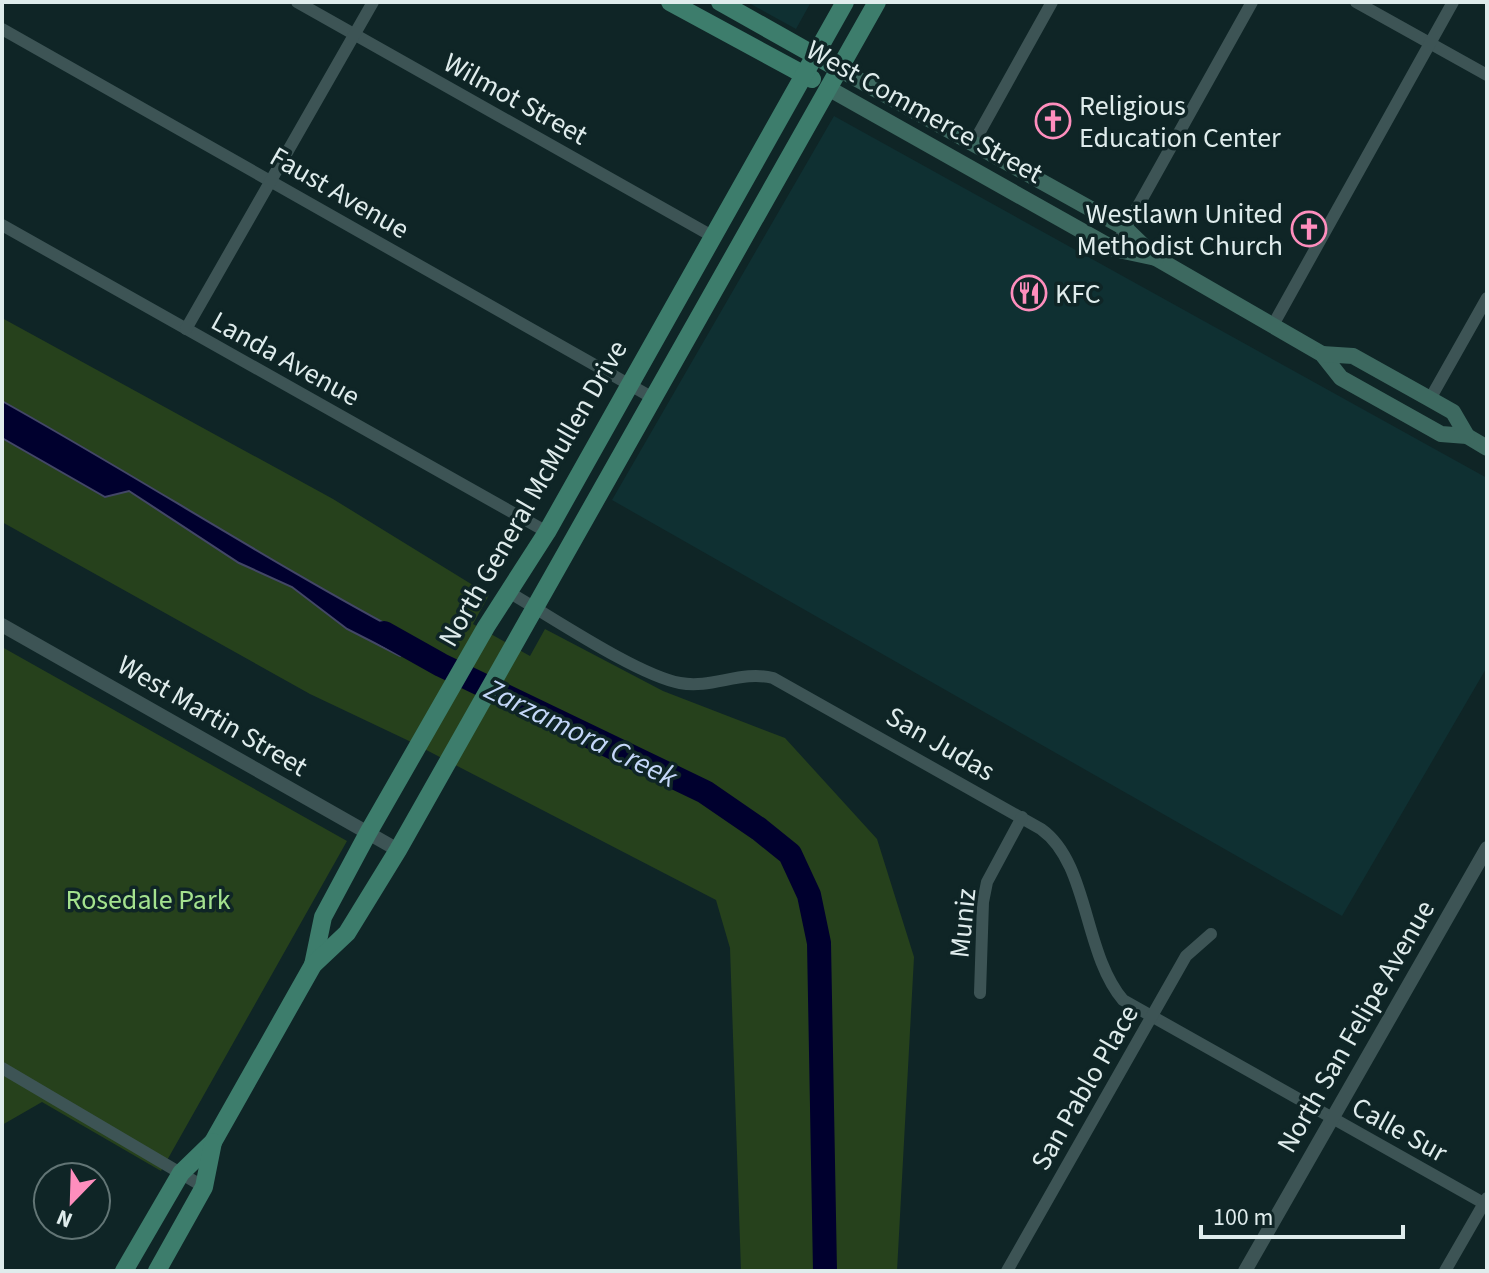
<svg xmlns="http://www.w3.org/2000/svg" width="1489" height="1273" font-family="'Source Sans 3',sans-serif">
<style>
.built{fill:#0f3032}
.green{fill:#26411c}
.water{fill:#00002e;stroke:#434767;stroke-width:2}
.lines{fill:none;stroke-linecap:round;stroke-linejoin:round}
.river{stroke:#00002e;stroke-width:24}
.minor{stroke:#3d5455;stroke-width:12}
.tertiary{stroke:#3d5455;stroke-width:14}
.secondary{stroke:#3d6960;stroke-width:16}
.primary{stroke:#3d7d6c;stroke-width:18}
.labels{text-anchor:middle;stroke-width:7;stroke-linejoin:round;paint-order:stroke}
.street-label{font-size:28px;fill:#dfecec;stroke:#0f2526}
.poi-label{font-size:28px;fill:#dfecec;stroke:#0f2526;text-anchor:start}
.park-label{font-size:28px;fill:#a4e28e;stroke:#0f2526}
.water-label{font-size:30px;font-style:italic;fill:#c4d7f9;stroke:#0f2526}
</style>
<rect width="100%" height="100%" fill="#0f2526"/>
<g class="built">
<polygon points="747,2 811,2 796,29"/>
<polygon points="834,116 1487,478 1487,667 1342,916 612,500"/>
</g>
<g class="green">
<polygon points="2,318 333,499 489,595 473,624 530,656 545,629 663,691 785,738 877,839 914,957 897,1271 741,1271 730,948 716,900 407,740 310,694 2,522"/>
<polygon points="2,647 347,841 161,1171 42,1102 2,1125"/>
</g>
<path class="water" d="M2 401C140 478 274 565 414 639L411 647 400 656 347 629 292 587 239 563 129 491 105 497 2 438Z"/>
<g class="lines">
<polyline class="river" points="384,633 441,665 705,792 759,829 790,854 809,895 819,943 825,1271"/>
<g class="minor">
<polyline points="297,2 712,236"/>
<polyline points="1356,2 1487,75"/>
<polyline points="2,29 653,398"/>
<polyline points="973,144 1052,2"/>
<polyline points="2,225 547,532"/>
<polyline points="1114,249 1252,2"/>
<polyline points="1273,325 1453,2"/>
<polyline points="186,329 373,2"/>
<polyline points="1430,399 1487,298"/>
<path d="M510 593C552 617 637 675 680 683 712 689 741 670 773 678L1041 829C1089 863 1083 953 1123 1000L1487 1205"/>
<polyline points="980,993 983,902 987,882 1022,817"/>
<polyline points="2,1068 204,1187"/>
<polyline points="1007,1271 1186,956 1211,934"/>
<polyline points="1445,1271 1487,1198"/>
</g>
<g class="tertiary">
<polyline points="2,625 398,850"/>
<polyline points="1245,1271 1487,848"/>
</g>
<g class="secondary">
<polyline points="839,69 1125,228 1156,258 1322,354 1341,378 1441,434 1467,436 1487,448"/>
<polyline points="828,88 1114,249 1156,258"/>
<polyline points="1322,354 1353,356 1430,399 1453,412 1467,436"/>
</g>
<g class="primary">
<polyline points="670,2 812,79"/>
<polyline points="720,2 839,69"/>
<polyline points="313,965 323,917 368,833 486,627 547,532 845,2"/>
<polyline points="124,1271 181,1173 213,1142 313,965 347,933 398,850 877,2"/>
<polyline points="157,1271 204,1187 213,1142"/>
</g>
</g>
<defs>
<g id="church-ring" transform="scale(1.8)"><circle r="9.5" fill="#0f2526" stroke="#fe8ebd" stroke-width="1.5"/><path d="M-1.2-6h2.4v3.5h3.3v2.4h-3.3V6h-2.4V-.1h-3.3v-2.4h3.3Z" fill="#fe8ebd"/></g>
<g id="restaurant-ring" transform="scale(1.8)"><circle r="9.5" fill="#0f2526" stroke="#fe8ebd" stroke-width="1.5"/><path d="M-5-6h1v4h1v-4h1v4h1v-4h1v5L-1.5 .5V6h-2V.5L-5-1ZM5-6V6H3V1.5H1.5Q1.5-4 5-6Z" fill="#fe8ebd"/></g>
</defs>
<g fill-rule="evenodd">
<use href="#church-ring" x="1053" y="121"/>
<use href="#church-ring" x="1309" y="229"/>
<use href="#restaurant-ring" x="1029" y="293"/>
</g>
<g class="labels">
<g class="street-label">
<text transform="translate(516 98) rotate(29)" y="10">Wilmot Street</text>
<text transform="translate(925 111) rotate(29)" y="10">West Commerce Street</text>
<text transform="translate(340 192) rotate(30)" y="10">Faust Avenue</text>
<text transform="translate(286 358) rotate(29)" y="10">Landa Avenue</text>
<text transform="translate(532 493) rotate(-60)" y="10">North General McMullen Drive</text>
<text transform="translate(213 715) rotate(30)" y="10">West Martin Street</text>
<text transform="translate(941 743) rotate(30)" y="10">San Judas</text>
<text transform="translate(962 923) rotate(-84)" y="10">Muniz</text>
<text transform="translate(1355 1026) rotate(-60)" y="10">North San Felipe Avenue</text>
<text transform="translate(1084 1087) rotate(-60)" y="10">San Pablo Place</text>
<text transform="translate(1400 1129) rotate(29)" y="10">Calle Sur</text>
</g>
<g class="poi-label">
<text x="1079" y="115">Religious<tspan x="1079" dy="32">Education Center</tspan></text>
<text x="1283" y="223" text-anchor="end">Westlawn United<tspan x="1283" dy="32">Methodist Church</tspan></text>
<text x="1055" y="303">KFC</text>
</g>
<g class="park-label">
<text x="148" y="909">Rosedale Park</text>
</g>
<g class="water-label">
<text transform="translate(581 733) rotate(26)" y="10">Zarzamora Creek</text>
</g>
</g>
<rect width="1489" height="1273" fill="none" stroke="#dfecec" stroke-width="8"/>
<g transform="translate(72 1201) rotate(203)"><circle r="38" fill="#0f2526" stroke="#627575" stroke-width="2"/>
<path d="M0-6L14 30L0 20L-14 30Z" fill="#fe8ebd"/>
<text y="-12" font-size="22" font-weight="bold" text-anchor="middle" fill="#dfecec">N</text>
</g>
<path d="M1201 1225v12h202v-12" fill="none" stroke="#dfecec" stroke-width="4"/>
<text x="1213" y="1225" font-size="24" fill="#dfecec" stroke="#0f2526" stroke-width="6" paint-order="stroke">100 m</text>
</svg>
